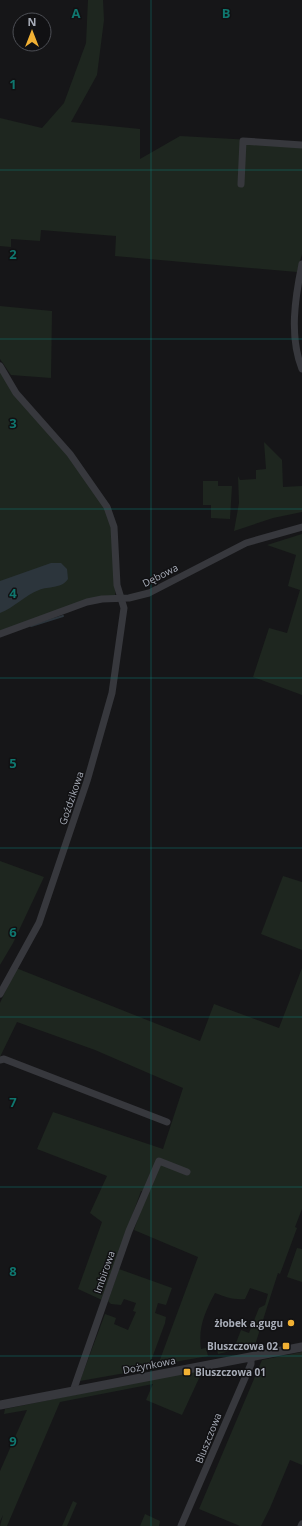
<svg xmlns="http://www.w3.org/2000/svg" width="302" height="1526" font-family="'Open Sans',sans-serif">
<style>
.green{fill:#1e261f}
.water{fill:#2c353c}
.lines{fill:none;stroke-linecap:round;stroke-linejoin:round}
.stream{stroke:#2c353c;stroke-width:2}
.minor{stroke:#37383d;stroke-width:7}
.tertiary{stroke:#37383d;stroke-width:9}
.grid{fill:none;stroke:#0f766e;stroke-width:1;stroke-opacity:0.55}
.poi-dot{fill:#f2b134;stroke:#111113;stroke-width:1.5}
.labels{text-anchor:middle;stroke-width:3;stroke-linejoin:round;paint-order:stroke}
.street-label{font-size:10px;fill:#a8adb8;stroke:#111113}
.poi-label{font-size:10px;font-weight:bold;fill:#a8adb8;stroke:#111113;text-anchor:end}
.grid-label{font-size:13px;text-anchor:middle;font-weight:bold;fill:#0f766e;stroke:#111113;stroke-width:3;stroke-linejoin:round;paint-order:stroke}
</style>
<rect width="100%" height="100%" fill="#161618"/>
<g class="green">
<polygon points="88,0 103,0 104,20 97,75 71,122 140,129 140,159 180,136 302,143 302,254 297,272 115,256 116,236 41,230 40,241 11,239 11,247 0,246 0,118 42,128 64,103 86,43"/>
<polygon points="0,306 52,311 51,378 11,375 0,359"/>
<polygon points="0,366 6,377 44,424 110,513 117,564 115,597 93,601 0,634"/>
<polygon points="264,442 282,460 283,487 302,486 302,512 273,518 234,531 239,503 238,476 240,480 256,479 256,470 266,469"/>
<polygon points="203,481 218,481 218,486 232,486 230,519 211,518 211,505 203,505"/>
<polygon points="302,534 302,695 253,677 269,628 287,633 300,590 288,586 296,555 267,545"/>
<polygon points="0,861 44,877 13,943 0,965"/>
<polygon points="283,876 302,882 302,950 261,934"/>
<path d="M16 968 200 1041 214 1004 279 1028 302 968V1209L295 1227 297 1228 280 1274 278 1273 277 1276 255 1345 218 1354 217 1349 236 1343 241 1330 249 1333 259 1308 265 1305 268 1294 250 1288 245 1299C233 1300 226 1297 215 1293 205 1312 198 1327 201 1349L206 1348 208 1356 158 1365 198 1257 134 1230 147 1193 141 1191 102 1300 78 1289 102 1222 90 1213 107 1176 37 1149 53 1112 163 1149 183 1088 95 1050 17 1022 0 1057V1003Z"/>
<polygon points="297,1248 302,1249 302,1282 287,1277"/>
<polygon points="119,1269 172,1288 166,1305 158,1303 155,1313 166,1317 165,1323 148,1369 80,1381 105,1314 116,1318 114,1324 128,1330 136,1312 133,1311 136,1303 124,1299 121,1305 111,1304 108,1301"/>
<polygon points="302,1352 302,1465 290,1460 270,1508 261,1526 240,1526 199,1509 262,1360"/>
<polygon points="201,1369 201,1374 182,1415 146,1400 153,1384 60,1402 7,1526 0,1526 3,1515 0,1521 0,1471 27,1410 4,1414 5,1409"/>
<polygon points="73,1501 77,1503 67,1526 62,1526"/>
<polygon points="145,1514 160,1521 159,1526 140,1526"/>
</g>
<path class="water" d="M51 563H61L67 569 68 579C61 589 49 586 39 590 25 595 14 608 0 613V581Z"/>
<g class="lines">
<polyline class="stream" points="31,626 63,616"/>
<g class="minor">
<polyline points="241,184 243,141 302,145"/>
<path d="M302 264C295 298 289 336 302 369"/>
<polyline points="0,366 16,393 70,454 107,507 114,527 117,585 124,608 112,693 87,781 39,923 0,994"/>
<polyline points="0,634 87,602 102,599 129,598 149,593 246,543 302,527"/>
<polyline points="0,1060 4,1059 167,1122"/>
<polyline points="73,1391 129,1231 159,1161 187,1172"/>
<polyline points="181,1526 251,1364 251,1357"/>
<polyline points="301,1526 302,1524"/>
</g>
<polyline class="tertiary" points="0,1405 302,1347"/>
</g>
<path class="grid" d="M151 0V1526M0 170H302M0 339H302M0 509H302M0 678H302M0 848H302M0 1017H302M0 1187H302M0 1356H302"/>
<g class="poi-dot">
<circle cx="291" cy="1323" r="4"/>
<rect x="282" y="1342" width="8" height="8" rx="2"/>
<rect x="183" y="1368" width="8" height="8" rx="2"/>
</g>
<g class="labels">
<g class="street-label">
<text transform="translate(160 575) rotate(-27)" y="4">Dębowa</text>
<text transform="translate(71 798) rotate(-71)" y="4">Goździkowa</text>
<text transform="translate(104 1272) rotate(-71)" y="4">Imbirowa</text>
<text transform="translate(149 1365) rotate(-11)" y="4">Dożynkowa</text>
<text transform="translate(208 1438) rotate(-68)" y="4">Bluszczowa</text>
</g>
<g class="poi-label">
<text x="283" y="1327">żłobek a.gugu</text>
<text x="278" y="1350">Bluszczowa 02</text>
<text x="195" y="1376" text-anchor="start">Bluszczowa 01</text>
</g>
</g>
<g class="grid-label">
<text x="76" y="18">A</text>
<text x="226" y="18">B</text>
<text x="13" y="89">1</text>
<text x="13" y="259">2</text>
<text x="13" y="428">3</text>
<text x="13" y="598">4</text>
<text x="13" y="768">5</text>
<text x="13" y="937">6</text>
<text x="13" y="1107">7</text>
<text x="13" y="1276">8</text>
<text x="13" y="1446">9</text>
</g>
<g transform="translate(32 32)"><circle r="19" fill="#111113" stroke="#4d4f55"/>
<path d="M0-3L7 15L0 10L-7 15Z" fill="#f2b134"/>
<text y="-6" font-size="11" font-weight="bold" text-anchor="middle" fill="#a8adb8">N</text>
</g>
</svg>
